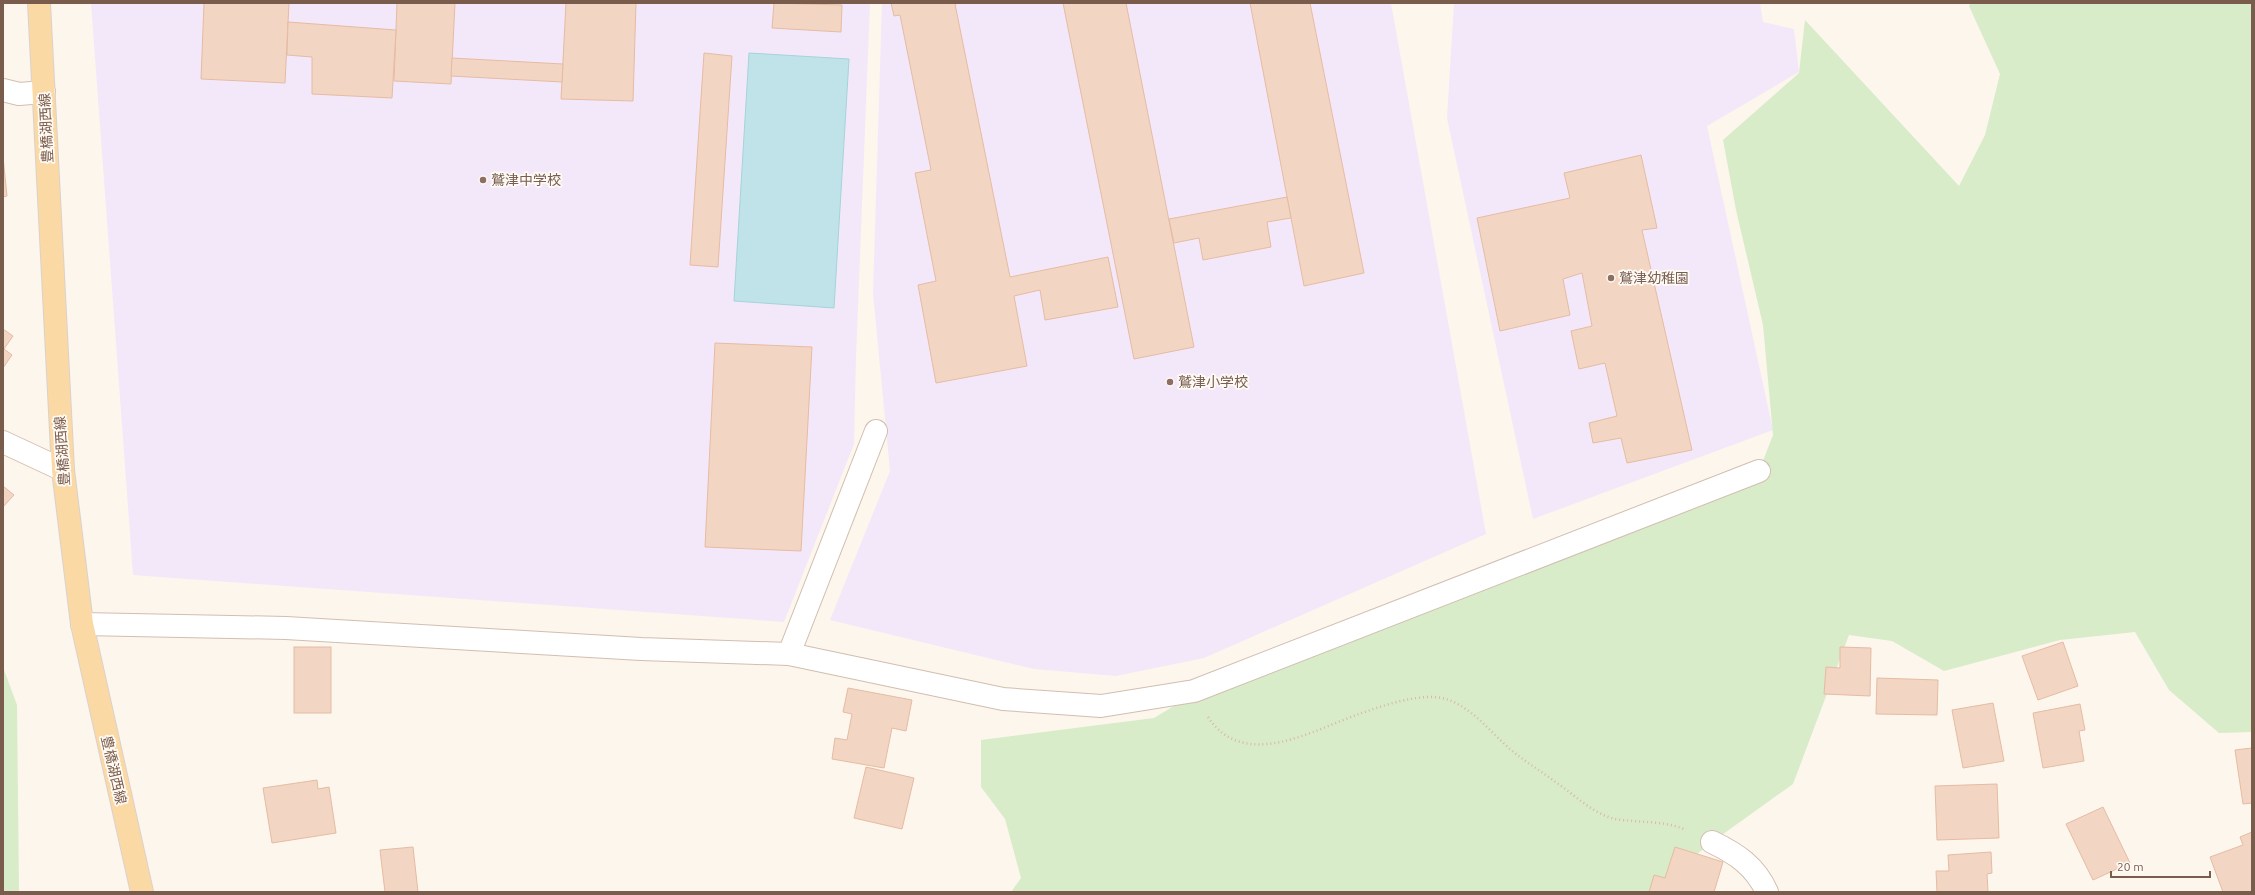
<svg xmlns="http://www.w3.org/2000/svg" width="2255" height="895" font-family="Ubuntu,'Noto Sans JP',sans-serif">
<style>
.education{fill:#f3e8fa}
.green{fill:#d8ecc9}
.water{fill:#bfe3e8;stroke:#a5d3da}
.building{fill:#f3d5c3;stroke:#e6bba3}
.lines{fill:none;stroke-linecap:round;stroke-linejoin:round}
.street-casing{stroke:#d1beb0;stroke-width:24}
.secondary-casing{stroke:#d6c0b0;stroke-width:24}
.primary-casing{stroke:#dad1cd;stroke-width:24}
.path{stroke:#d9b8a5;stroke-width:2.5;stroke-dasharray:1 3;stroke-linecap:butt}
.street{stroke:#fff;stroke-width:22}
.secondary{stroke:#fff;stroke-width:22}
.primary{stroke:#fbd9a5;stroke-width:22}
.education-dot{fill:#8d6e63;stroke:#fffaf3;stroke-width:1.5}
.labels{text-anchor:middle;stroke-width:3.5;stroke-linejoin:round;paint-order:stroke}
.street-label{font-size:14px;fill:#7a5c4d;stroke:#fffaf3}
.education-label{font-size:14px;fill:#785e54;stroke:#fffaf3;text-anchor:start}
</style>
<rect width="100%" height="100%" fill="#fdf6ec"/>
<g class="education">
<polygon points="91,3 870,3 856,357 854,444 784,622 133,575"/>
<polygon points="882,3 1391,3 1486,534 1204,658 1116,676 1034,669 830,620 890,471 873,293"/>
<polygon points="1454,3 1760,3 1763,22 1794,29 1799,72 1707,126 1773,430 1533,519 1447,118"/>
</g>
<g class="green">
<polygon points="1970,3 2252,3 2252,732 2219,733 2169,690 2135,632 2060,640 1944,671 1892,641 1849,635 1793,784 1712,842 1650,892 1011,892 1021,878 1005,819 981,787 981,740 1154,718 1207,686 1759,471 1773,435 1763,325 1736,210 1723,140 1799,73 1805,20 1959,186 1985,135 2000,74 1969,6"/>
<polygon points="3,667 17,705 19,892 3,892"/>
</g>
<polygon class="water" points="749,53 849,59 834,308 734,301"/>
<g class="building">
<polygon points="204,3 289,3 285,83 201,79"/>
<polygon points="397,3 455,3 451,84 394,81"/>
<polygon points="566,3 636,3 633,101 561,99"/>
<polygon points="774,3 842,5 841,32 772,28"/>
<polygon points="891,3 960,3 955,4 1010,277 1108,257 1118,307 1045,320 1040,290 1014,296 1027,366 936,383 918,285 936,281 915,173 931,170 900,15 894,16"/>
<polygon points="1063,3 1126,3 1194,347 1134,359"/>
<polygon points="1250,3 1310,3 1364,273 1304,286"/>
<polygon points="288,22 396,30 392,98 312,94 312,57 287,55"/>
<polygon points="704,53 732,56 718,267 690,265"/>
<polygon points="452,58 563,64 562,82 451,76"/>
<polygon points="1641,155 1657,228 1642,230 1692,450 1627,463 1621,438 1593,443 1589,423 1617,416 1605,363 1579,369 1571,331 1592,326 1582,273 1563,279 1570,315 1500,331 1477,218 1570,198 1564,173"/>
<polygon points="3,157 7,196 3,197"/>
<polygon points="1287,197 1291,218 1267,222 1271,247 1203,260 1199,238 1174,243 1169,219"/>
<polygon points="3,329 13,336 4,349 12,355 3,368"/>
<polygon points="715,343 812,347 801,551 705,547"/>
<polygon points="3,486 14,495 3,507"/>
<polygon points="2063,642 2078,686 2038,700 2022,656"/>
<rect x="294" y="647" width="37" height="66"/>
<polygon points="1840,647 1871,648 1870,696 1824,694 1826,667 1840,668"/>
<polygon points="1877,678 1938,680 1937,715 1876,714"/>
<polygon points="848,688 912,700 906,731 892,728 884,768 832,759 835,738 847,740 852,714 843,712"/>
<polygon points="1993,703 2004,761 1963,768 1952,710"/>
<polygon points="2080,704 2085,730 2079,731 2084,761 2043,768 2033,713"/>
<polygon points="2252,748 2252,803 2243,804 2235,750"/>
<polygon points="866,767 914,778 902,829 854,818"/>
<polygon points="317,780 318,789 329,787 336,833 272,843 263,788"/>
<polygon points="1997,784 1999,838 1937,840 1935,786"/>
<polygon points="2103,807 2130,863 2093,880 2066,824"/>
<polygon points="2252,832 2252,892 2223,892 2210,857 2243,845 2240,837"/>
<polygon points="413,847 418,892 385,892 380,850"/>
<polygon points="1675,847 1723,862 1714,892 1649,892 1654,875 1665,878"/>
<polygon points="1991,852 1992,873 1987,874 1988,892 1937,892 1936,871 1949,871 1948,855"/>
</g>
<g class="lines">
<g class="street-casing">
<g id="street">
<polyline points="3,90 19,94 44,92"/>
<polyline points="82,624 286,628 641,649 789,654 1003,699 1101,706 1194,691 1759,471"/>
<polyline points="789,654 876,431"/>
<path d="M1712 842C1737 854 1755 866 1767 892"/>
</g>
</g>
<g class="secondary-casing">
<polyline id="secondary" points="3,442 63,470"/>
</g>
<g class="primary-casing">
<polyline id="primary" points="39,3 63,470 82,624 142,892"/>
</g>
<path class="path" d="M1208 717C1244 772 1313 730 1359 714 1382 706 1407 697 1432 697 1468 697 1493 738 1520 757 1532 766 1545 774 1557 783 1576 796 1592 813 1615 819 1639 823 1664 820 1686 830"/>
<use href="#street" class="street"/>
<use href="#secondary" class="secondary"/>
<use href="#primary" class="primary"/>
</g>
<g class="education-dot">
<circle cx="483" cy="180" r="4"/>
<circle cx="1611" cy="278" r="4"/>
<circle cx="1170" cy="382" r="4"/>
</g>
<g class="labels">
<g class="street-label">
<text transform="translate(46 128) rotate(-93)" y="5">豊橋湖西線</text>
<text transform="translate(62 451) rotate(-94)" y="5">豊橋湖西線</text>
<text transform="translate(114 770) rotate(77)" y="5">豊橋湖西線</text>
</g>
<g class="education-label">
<text x="491" y="185">鷲津中学校</text>
<text x="1619" y="283">鷲津幼稚園</text>
<text x="1178" y="387">鷲津小学校</text>
</g>
</g>
<rect width="2255" height="895" fill="none" stroke="#7a5c4d" stroke-width="8"/>
<path d="M2111 871v6h99v-6" fill="none" stroke="#7a5c4d" stroke-width="2"/>
<text x="2117" y="871" font-size="12" fill="#7a5c4d" stroke="#fffaf3" stroke-width="3" paint-order="stroke">20 m</text>
</svg>
